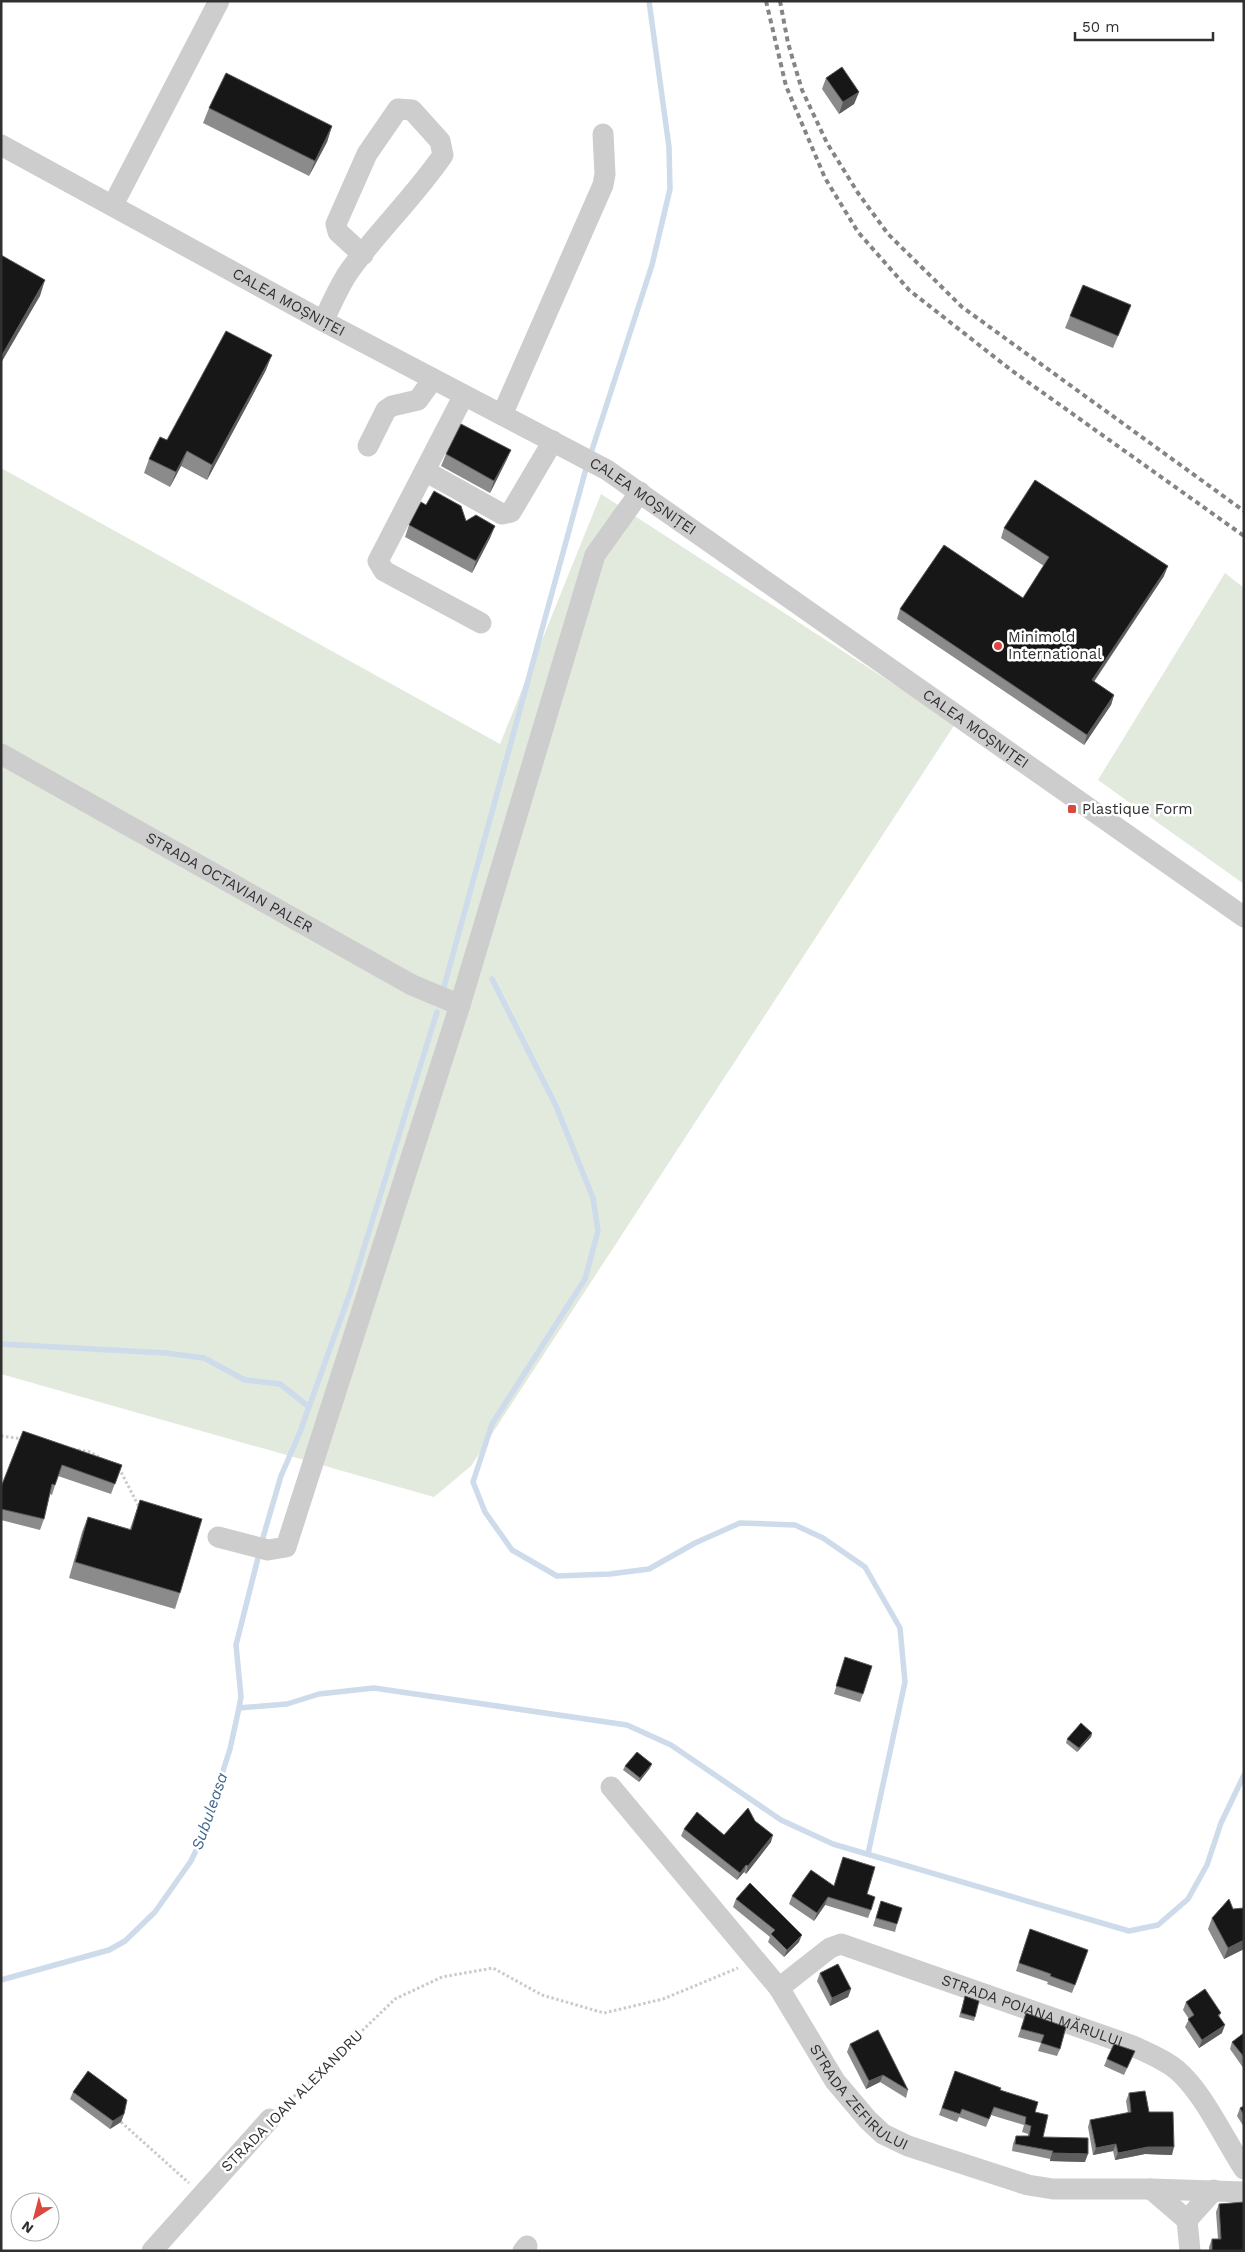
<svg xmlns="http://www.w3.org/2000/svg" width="1245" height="2252" font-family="'Work Sans',sans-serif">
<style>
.green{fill:#e2e9dd}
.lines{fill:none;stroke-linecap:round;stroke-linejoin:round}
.stream{stroke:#cddbeb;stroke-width:5.5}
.path{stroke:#cacaca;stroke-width:3;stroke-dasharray:2.5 2.5;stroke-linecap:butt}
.minor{stroke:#cdcdcd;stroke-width:21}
.rail{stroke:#858585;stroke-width:4;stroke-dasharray:5 4;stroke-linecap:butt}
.wall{fill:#8b8b8b}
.shaded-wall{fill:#5d5d5d}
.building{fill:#171717;stroke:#5d5d5d}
.poi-dot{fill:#da4940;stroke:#fff;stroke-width:2}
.labels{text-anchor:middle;stroke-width:5;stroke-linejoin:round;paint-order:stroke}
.street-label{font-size:15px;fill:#303030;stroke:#fff}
.poi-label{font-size:15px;fill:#303030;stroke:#fff;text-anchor:start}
.water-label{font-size:16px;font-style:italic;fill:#43678e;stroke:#fff}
</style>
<rect width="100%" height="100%" fill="#fff"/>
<g class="green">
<polygon points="1,468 500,744 601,494 955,724 471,1466 434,1497 1,1374"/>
<polygon points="1225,573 1244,588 1244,884 1098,780"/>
</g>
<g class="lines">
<g class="stream">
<polyline points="590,456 652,265 670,189 669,147 649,1"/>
<polyline points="492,979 556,1106 593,1198 598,1231 585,1279 492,1424 473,1482 485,1512 512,1550 557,1576 610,1574 649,1569 695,1543 740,1523 795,1525 823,1538 865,1567 900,1628 905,1682 868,1854"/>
<polyline points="444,987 587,465"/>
<polyline points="1,1344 166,1353 204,1358 245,1380 280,1384 309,1407"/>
<polyline points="239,1708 287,1704 319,1694 374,1688 627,1725 671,1745 781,1820 833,1844 1129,1931 1158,1925 1188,1899 1207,1865 1221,1823 1244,1775"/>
<polyline points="1,1980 109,1950 125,1941 155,1912 191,1861 201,1840 230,1749 239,1708 241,1697 236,1645 264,1534 281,1476 300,1432 350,1293 437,1012"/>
</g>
<g class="path">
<polyline points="1,1436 23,1439"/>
<polyline points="73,1449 90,1452 102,1459"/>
<polyline points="119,1468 139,1507"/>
<polyline points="283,2107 395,1999 442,1977 493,1968 542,1995 604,2013 663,1999 738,1968"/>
<polyline points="121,2122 189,2183"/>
</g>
<g class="minor">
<path id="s1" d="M1 145 323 321 607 470 1244 917"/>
<polyline points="113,205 219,1"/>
<path d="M323 321C332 304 339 285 350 270 379 230 415 196 443 155L440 141 412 110 398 109 367 154 336 224 338 232 363 255"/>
<polyline points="464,395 378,561 384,571 481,623"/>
<polyline points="502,415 603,185 605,174 603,134"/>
<polyline points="368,446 386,410 392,406 418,400 433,379"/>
<polyline points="425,471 502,514 511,512 553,441"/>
<path id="s2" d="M1 754 412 985 460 1005"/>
<polyline points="218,1537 268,1550 286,1547 460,1005 595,555 640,492"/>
<path id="s3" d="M611 1787 779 1988 835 2081 868 2120 883 2134 908 2146 1028 2185 1053 2189H1151L1187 2220 1190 2251"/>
<path id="s4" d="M779 1988 830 1948 841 1944 1133 2046C1148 2053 1164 2059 1177 2070 1203 2092 1225 2140 1244 2169"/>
<polyline points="1151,2189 1244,2192"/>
<polyline points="1187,2220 1214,2190"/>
<polyline points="152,2251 270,2119"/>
<polyline points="523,2251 527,2246"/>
</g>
<g class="rail">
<polyline points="766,1 786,86 825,178 858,232 909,290 1011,370 1244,536"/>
<polyline points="780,1 788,43 802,90 827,143 858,193 888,234 962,307 1244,511"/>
</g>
</g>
<g class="wall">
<polygon points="826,78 859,92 854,104 839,114 822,89"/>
<polygon points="209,108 332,126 327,142 309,176 203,123"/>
<polygon points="1070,316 1126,317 1113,348 1065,328"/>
<polygon points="266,370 207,480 181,466 170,487 144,473 149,459 167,440"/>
<polygon points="511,450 506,461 490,493 441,466 446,454"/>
<polygon points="466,521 495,526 490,538 472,573 405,537 409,525"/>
<polygon points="1004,528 1164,576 1094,682 1114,695 1111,705 1084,745 897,619 900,609 1023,598 1044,566 1001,538"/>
<polygon points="23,1431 122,1465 111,1494 58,1476 52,1495 50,1494 44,1519 40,1530 1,1520 1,1487"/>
<polygon points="140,1500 180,1593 175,1609 69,1578 82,1532 88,1517 130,1529"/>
<polygon points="845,1657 863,1694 860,1702 834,1694"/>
<polygon points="1092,1733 1091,1737 1077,1752 1066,1743 1067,1739"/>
<polygon points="625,1766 650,1768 639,1782 623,1770"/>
<polygon points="755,1821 771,1842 746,1874 744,1872 737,1880 681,1836 684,1829 724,1835"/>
<polygon points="833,1886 867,1894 871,1910 868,1918 825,1905 814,1921 789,1904 792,1896"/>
<polygon points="736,1899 799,1942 784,1957 768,1942 770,1937 733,1907"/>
<polygon points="881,1901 897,1924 895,1932 873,1926"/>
<polygon points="1244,1908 1244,1949 1224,1959 1208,1929 1212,1918 1233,1909"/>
<polygon points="1030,1929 1088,1950 1072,1993 1047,1984 1048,1982 1016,1971"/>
<polygon points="820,1973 851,1989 848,1997 830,2006 817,1981"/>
<polygon points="965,1996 975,2017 974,2021 959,2017"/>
<polygon points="1186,2002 1221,2013 1219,2017 1222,2033 1199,2048 1185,2027 1189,2019 1183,2010"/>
<polygon points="1026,2013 1060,2049 1057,2056 1038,2051 1041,2043 1018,2037"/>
<polygon points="1244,2033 1244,2069 1230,2049 1232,2042"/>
<polygon points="850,2044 908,2090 906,2098 880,2082 866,2089 847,2052"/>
<polygon points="1135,2051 1124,2075 1104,2066 1107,2059"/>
<polygon points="955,2071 1000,2090 1035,2112 1043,2137 1085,2162 1050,2161 1050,2159 1012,2151 1013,2144 1016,2136 1028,2136 1028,2134 1022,2132 1024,2125 991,2115 986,2127 959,2117 957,2122 939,2115"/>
<polygon points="73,2092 124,2114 121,2122 110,2129 70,2099"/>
<polygon points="1129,2093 1149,2112 1172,2155 1145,2154 1115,2160 1113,2151 1093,2155 1088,2127 1090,2120 1128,2113 1126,2101"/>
<polygon points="1244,2106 1244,2127 1237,2116 1240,2108"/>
<polygon points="1219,2204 1244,2251 1209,2251 1209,2247 1212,2239 1218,2239 1216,2212"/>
</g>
<g class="shaded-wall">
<polygon points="859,92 854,104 839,114 843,102"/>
<polygon points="332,126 327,142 309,176 315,161"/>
<polygon points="45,280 40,296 1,363 1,357"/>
<polygon points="272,355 266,370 207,480 212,465"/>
<polygon points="511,450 506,461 490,493 494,481"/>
<polygon points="187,451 181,466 170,487 176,472"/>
<polygon points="495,526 490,538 472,573 476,561"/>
<polygon points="1168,566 1164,576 1088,690 1092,680"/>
<polygon points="1114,695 1111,705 1084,745 1087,735"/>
<polygon points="1092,1733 1091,1737 1077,1752 1079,1748"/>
<polygon points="652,1764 650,1768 639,1782 640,1778"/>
<polygon points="773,1835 771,1842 746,1874 748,1866"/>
<polygon points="746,1865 744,1872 737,1880 740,1873"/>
<polygon points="828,1897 825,1905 814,1921 817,1913"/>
<polygon points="802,1935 799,1942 784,1957 787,1950"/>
<polygon points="1244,1940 1244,1949 1224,1959 1228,1948"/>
<polygon points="851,1989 848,1997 830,2006 832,1998"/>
<polygon points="1225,2025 1222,2033 1199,2048 1202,2040"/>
<polygon points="883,2075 880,2082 866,2089 869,2081"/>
<polygon points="124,2114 121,2122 110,2129 113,2121"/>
<polygon points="1116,2144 1113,2151 1093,2155 1096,2148"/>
<polygon points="1148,2147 1174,2147 1172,2155 1145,2154 1115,2160 1118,2153"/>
<polygon points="1052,2153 1088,2154 1085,2162 1050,2161"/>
</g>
<g class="building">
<polygon points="842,67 859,92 843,102 826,78"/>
<polygon points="226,73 332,126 315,161 209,108"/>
<polygon points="1,255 45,280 1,357"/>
<polygon points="1083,285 1131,305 1118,336 1070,316"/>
<polygon points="226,331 272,355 212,465 187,451 176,472 149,459 160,437 167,440"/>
<polygon points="461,424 511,450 494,481 446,454"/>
<polygon points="1035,480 1168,566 1092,680 1114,695 1087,735 900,609 944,545 1023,598 1049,557 1004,528"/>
<polygon points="434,491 461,506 466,521 476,515 495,526 476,561 409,525 421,502 426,505"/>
<polygon points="23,1431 122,1465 115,1484 62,1465 55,1485 52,1484 44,1519 1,1509 1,1487"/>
<polygon points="140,1500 202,1519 180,1593 75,1562 88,1517 131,1530"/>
<polygon points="845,1657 872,1666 863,1694 836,1686"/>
<polygon points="1081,1723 1092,1733 1079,1748 1067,1739"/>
<polygon points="637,1752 652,1764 640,1778 625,1766"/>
<polygon points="748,1808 755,1821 773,1835 748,1866 746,1865 740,1873 684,1829 697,1812 724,1835"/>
<polygon points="843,1857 875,1867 867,1894 875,1897 871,1910 828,1897 817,1913 792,1896 811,1870 834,1886"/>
<polygon points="750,1883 802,1935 787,1950 771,1934 775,1930 736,1899"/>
<polygon points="1229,1899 1233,1909 1244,1908 1244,1940 1228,1948 1212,1918"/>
<polygon points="881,1901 902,1908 897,1924 876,1918"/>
<polygon points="1030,1929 1088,1950 1075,1985 1050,1976 1051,1974 1019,1963"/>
<polygon points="838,1964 851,1989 832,1998 820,1973"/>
<polygon points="1205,1989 1221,2013 1218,2015 1225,2025 1202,2040 1188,2019 1194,2015 1186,2002"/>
<polygon points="965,1996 979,2001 975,2017 961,2013"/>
<polygon points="1026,2013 1066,2027 1060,2049 1041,2043 1044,2035 1021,2029"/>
<polygon points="878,2030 908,2090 883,2075 869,2081 850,2044"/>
<polygon points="1244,2033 1244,2057 1232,2042"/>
<polygon points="1114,2044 1135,2051 1127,2068 1107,2059"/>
<polygon points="88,2071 127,2100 124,2114 113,2121 73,2092"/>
<polygon points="955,2071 1001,2088 1000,2090 1038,2102 1035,2112 1048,2115 1043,2137 1088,2138 1088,2154 1052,2153 1053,2151 1015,2144 1016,2136 1029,2136 1031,2126 1025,2124 1026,2117 994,2107 989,2119 962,2109 960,2114 942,2108"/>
<polygon points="1145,2091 1149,2112 1173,2112 1174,2147 1148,2147 1118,2153 1116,2144 1096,2148 1090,2120 1131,2112 1129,2093"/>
<polygon points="1244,2106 1244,2115 1240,2108"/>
<polygon points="1244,2202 1244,2251 1212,2251 1212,2239 1221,2239 1219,2204"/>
</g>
<g class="poi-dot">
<circle cx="998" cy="646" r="5"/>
<rect x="1067" y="804" width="10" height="10" rx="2.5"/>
</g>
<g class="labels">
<g class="street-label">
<text dy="5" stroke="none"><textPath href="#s1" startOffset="328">CALEA MOȘNIȚEI</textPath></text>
<text dy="5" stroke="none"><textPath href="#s1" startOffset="732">CALEA MOȘNIȚEI</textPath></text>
<text dy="5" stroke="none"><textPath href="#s1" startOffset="1138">CALEA MOȘNIȚEI</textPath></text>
<text dy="5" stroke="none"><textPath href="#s2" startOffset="262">STRADA OCTAVIAN PALER</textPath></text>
<text dy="5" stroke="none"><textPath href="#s4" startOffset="279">STRADA POIANA MĂRULUI</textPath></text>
<text dy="5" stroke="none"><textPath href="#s3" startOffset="399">STRADA ZEFIRULUI</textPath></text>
<text transform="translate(292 2101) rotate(-45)" y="5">STRADA IOAN ALEXANDRU</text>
</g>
<g class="poi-label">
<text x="1008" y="642">Minimold<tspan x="1008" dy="17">International</tspan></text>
<text x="1082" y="814">Plastique Form</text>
</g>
<g class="water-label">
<text transform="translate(209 1811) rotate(-71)" y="6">Subuleasa</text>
</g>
</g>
<rect width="1245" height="2252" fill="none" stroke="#303030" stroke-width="5"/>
<g transform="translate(35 2217) rotate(216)"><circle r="24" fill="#ffffff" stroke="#acacac"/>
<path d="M0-4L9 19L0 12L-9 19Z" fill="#da4940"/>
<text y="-8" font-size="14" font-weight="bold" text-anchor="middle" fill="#303030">N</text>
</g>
<path d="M1075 32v8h138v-8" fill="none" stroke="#303030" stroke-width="2.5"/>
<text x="1082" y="32" font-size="15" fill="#303030" stroke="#ffffff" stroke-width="4" paint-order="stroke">50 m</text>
</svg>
